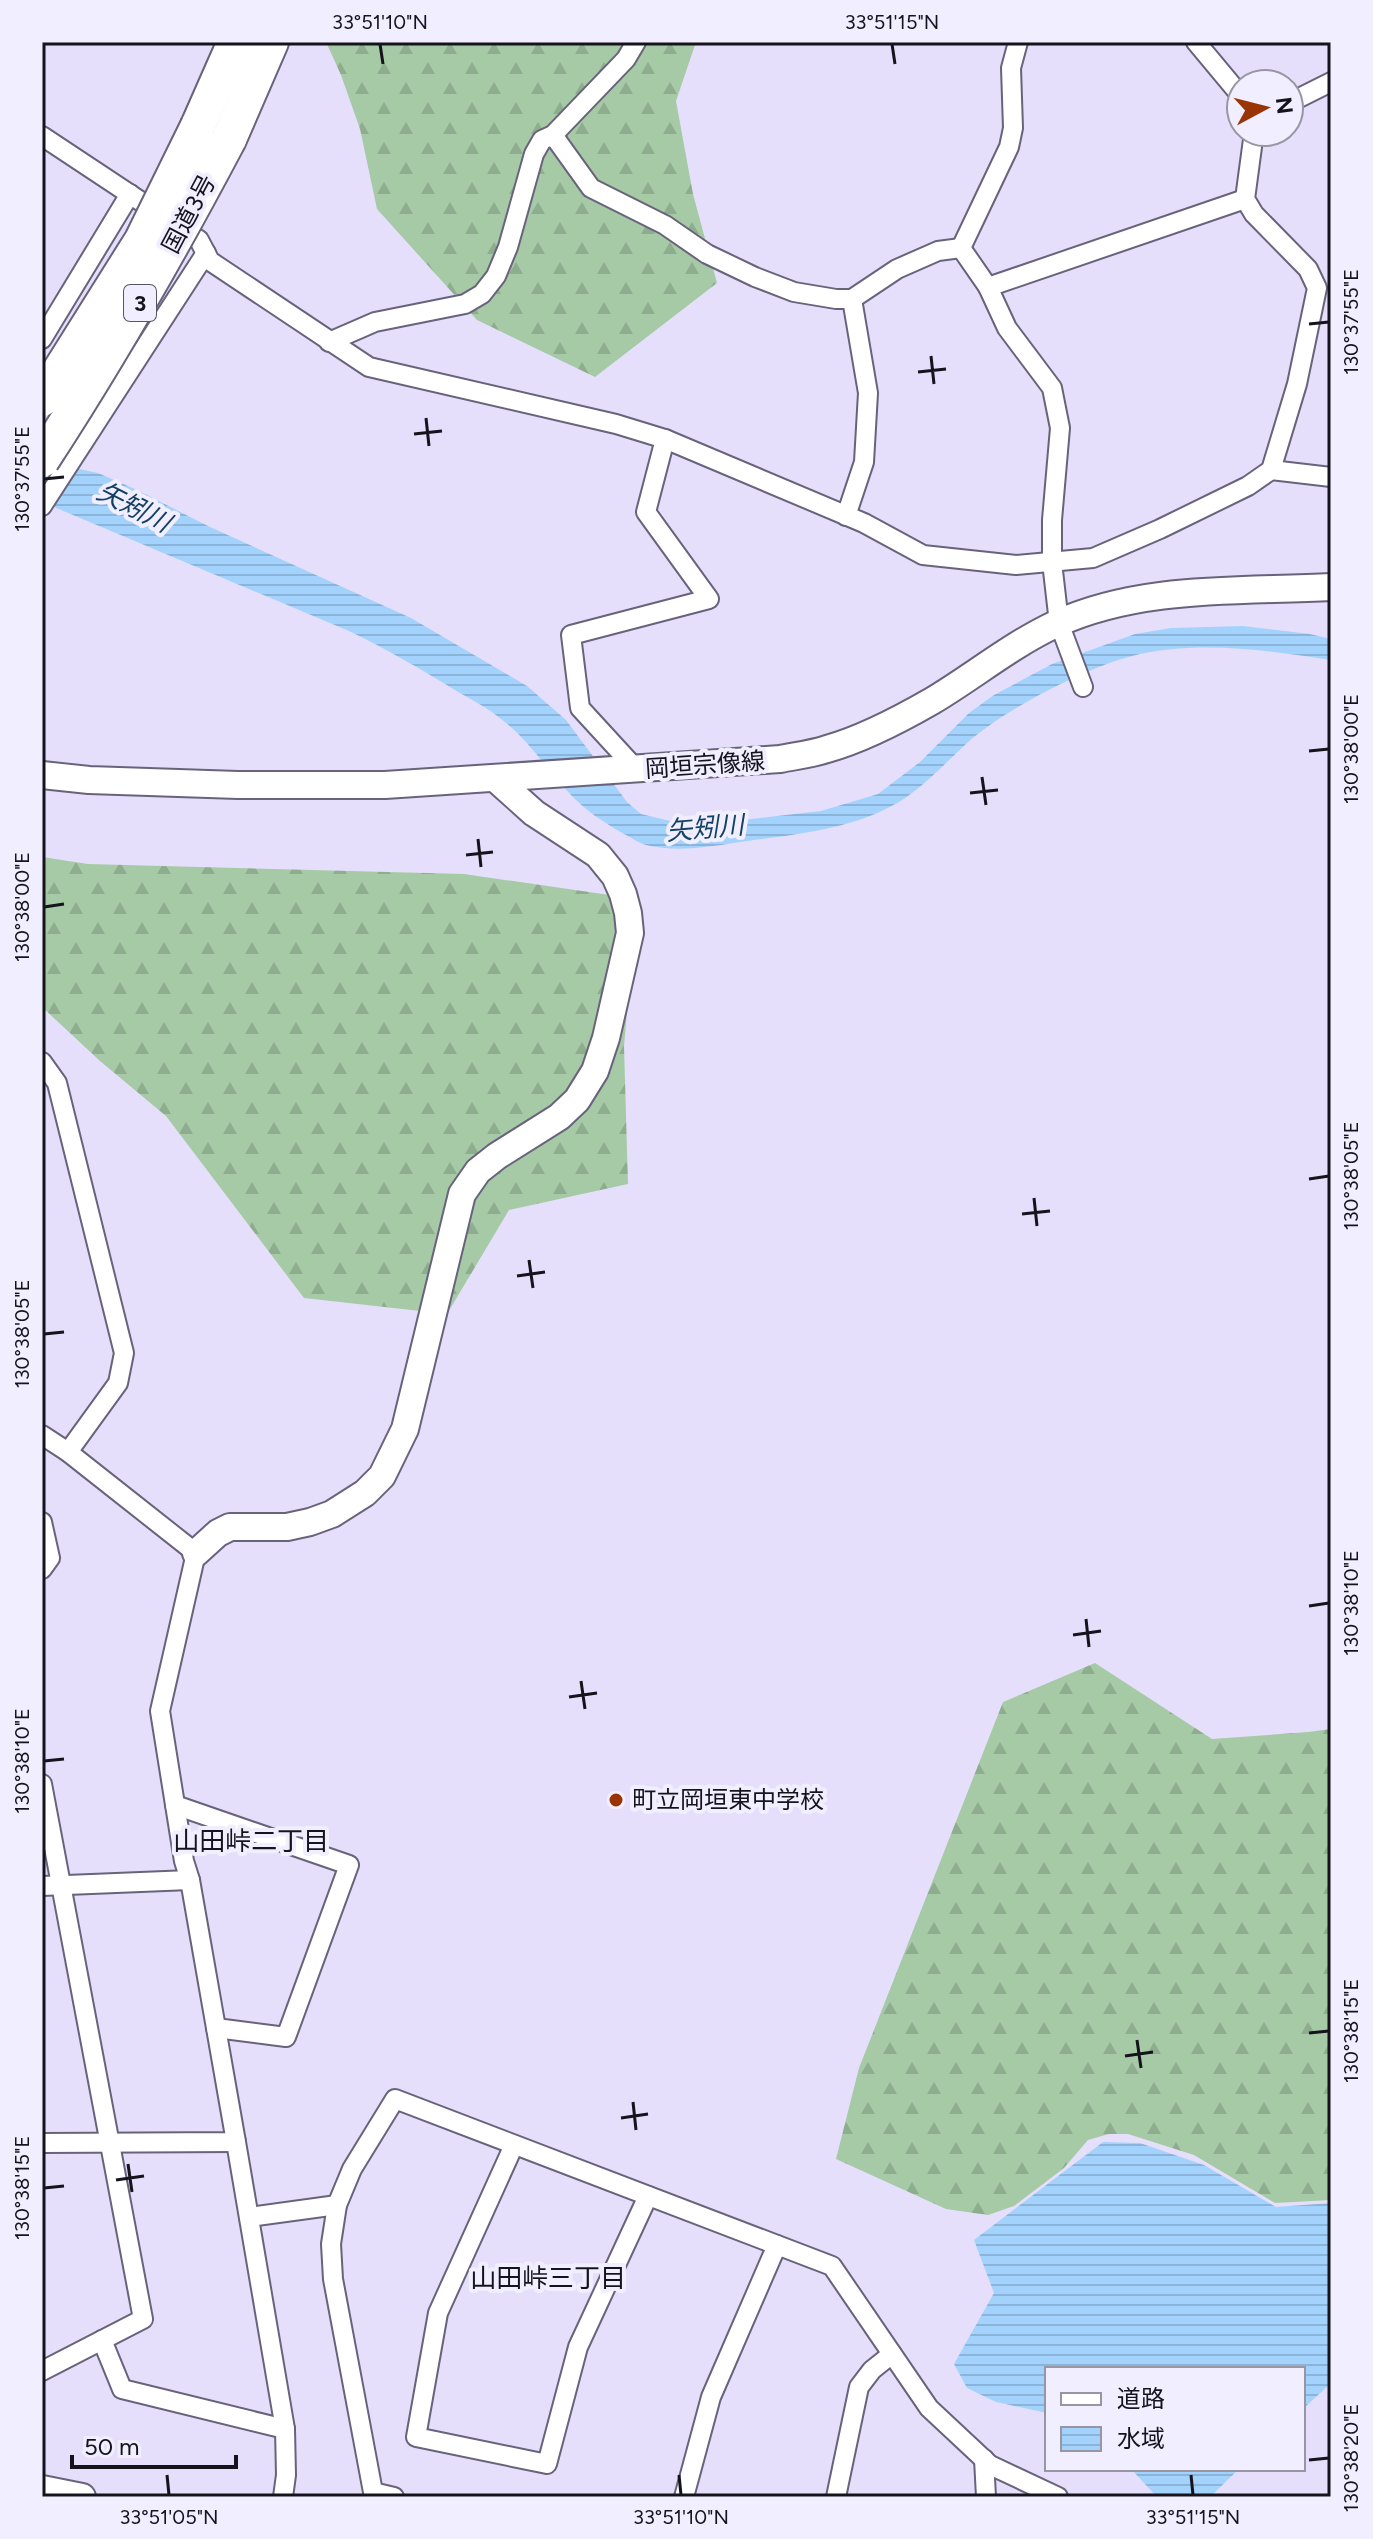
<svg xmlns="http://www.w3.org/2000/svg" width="1373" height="2539" font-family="Figtree,'Noto Sans JP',sans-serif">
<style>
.forest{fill:url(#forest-firs)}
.water{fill:url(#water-rules)}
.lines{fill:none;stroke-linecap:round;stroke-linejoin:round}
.street-casing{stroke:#68637b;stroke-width:22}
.secondary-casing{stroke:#68637b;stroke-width:30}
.highway-casing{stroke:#68637b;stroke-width:38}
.street{stroke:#fff;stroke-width:18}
.secondary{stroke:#fff;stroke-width:26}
.highway{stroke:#fff;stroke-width:34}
.highway-bridge-casing{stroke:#68637b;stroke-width:38;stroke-linecap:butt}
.highway-bridge{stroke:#fff;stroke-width:34}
.ticks{fill:none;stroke:#15131c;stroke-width:3}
.poi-dot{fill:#993405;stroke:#f1eeff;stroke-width:3}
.labels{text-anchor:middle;stroke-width:8;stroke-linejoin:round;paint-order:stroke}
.shield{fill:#f1eeff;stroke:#575560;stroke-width:2}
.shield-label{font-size:22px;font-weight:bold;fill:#15131c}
.street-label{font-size:24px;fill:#15131c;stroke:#f1eeff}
.poi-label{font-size:24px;fill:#15131c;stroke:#f1eeff;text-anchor:start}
.water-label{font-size:26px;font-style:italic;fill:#144163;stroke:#f1eeff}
.neighbourhood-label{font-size:26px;fill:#15131c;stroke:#f1eeff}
.neatline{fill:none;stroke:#15131c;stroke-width:3}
.ticks-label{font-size:20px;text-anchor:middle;fill:#15131c}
</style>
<defs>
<pattern id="forest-firs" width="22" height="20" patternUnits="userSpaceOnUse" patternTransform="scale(2)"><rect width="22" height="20" fill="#a6caa6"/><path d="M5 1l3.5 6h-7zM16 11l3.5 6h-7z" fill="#8ead8e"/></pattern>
<pattern id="water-rules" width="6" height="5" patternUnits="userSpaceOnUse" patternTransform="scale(2)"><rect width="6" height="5" fill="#a3d3fd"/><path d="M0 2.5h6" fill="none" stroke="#8bb4d8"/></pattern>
</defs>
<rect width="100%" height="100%" fill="#e5dffb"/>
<g class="forest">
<polygon points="326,42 696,42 676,101 693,194 717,283 595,377 477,320 377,209 360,129 341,75"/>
<polygon points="42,857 88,864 464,874 637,899 624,1046 628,1184 509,1210 447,1314 304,1298 166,1116 100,1061 42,1007"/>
<polygon points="1095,1663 1212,1739 1308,1732 1331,1729 1331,2200 1275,2203 1194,2155 1128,2134 1109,2134 1088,2140 1064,2168 1014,2206 988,2215 946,2209 836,2159 859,2068 1003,1702"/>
</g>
<g class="water">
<path d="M42 461 98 473 135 489 210 527 411 618 527 686 566 720 627 802 641 814 691 826 821 811 878 794 920 762 969 713 994 695 1052 664 1135 634 1171 628 1243 626 1310 634 1331 639V660C1267 650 1196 640 1132 656 1085 668 1004 710 967 743 945 763 925 786 899 802 853 829 799 834 747 841 713 846 679 853 646 845 638 843 631 837 624 834 605 823 586 811 571 795 547 770 529 740 501 719 488 708 470 699 455 690 421 669 386 649 349 631L42 502Z"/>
<polygon points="1103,2142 1140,2143 1204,2165 1276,2207 1331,2203 1331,2383 1303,2409 1303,2369 1047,2369 1047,2413 996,2402 967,2388 954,2364 994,2293 974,2240"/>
<polygon points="1131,2469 1239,2469 1210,2497 1157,2497"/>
</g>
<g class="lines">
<g class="street-casing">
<g id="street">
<polyline points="1196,42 1241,96"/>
<polyline points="1289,103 1331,82"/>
<polyline points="553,135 591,188 665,225 707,254 755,277 794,292 836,299 852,299 897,269 938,251 961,248"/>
<polyline points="42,136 199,240 210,261 369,367 616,424 665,439 864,523 923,555 1016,565 1093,558 1160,529 1248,486 1271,470 1297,384 1317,288 1308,269 1254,214 1245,199 1254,132"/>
<polyline points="961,248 988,287 1007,328 1052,388 1060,428 1052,520 1052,562 1059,623 1083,687"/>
<polyline points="961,248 1009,147 1013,128 1011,68 1018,42"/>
<polyline points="988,287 1245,199"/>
<polyline points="42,339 130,194"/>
<polyline points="329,342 375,322 465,304 482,294 496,276 508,247 534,154 542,140 553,135 626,59 636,42"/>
<polyline points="1271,470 1331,477"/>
<polyline points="42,506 206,253"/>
<polyline points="846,516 864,462 868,393 852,299"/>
<polyline points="636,769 580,708 571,635 709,599 646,512 665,439"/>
<polyline points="42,1062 57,1083 124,1353 118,1383 68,1452"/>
<polyline points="42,1435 68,1452 196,1553 160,1711 184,1861 190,1880 236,2142 42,2143"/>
<polyline points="42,1522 50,1558 42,1569"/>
<polyline points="42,1784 143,2319 42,2371"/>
<polyline points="175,1805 349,1865 286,2037 216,2028"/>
<polyline points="42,1886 190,1880"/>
<polyline points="236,2142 285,2429 286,2475 283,2497"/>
<polyline points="514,2145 438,2313 416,2437 547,2464 578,2347 648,2196"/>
<polyline points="337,2205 331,2244 333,2279 373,2492 394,2497"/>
<polyline points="249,2217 337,2205 352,2169 395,2099 832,2266 929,2408 990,2465 1058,2497"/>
<polyline points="102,2340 122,2389 285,2429"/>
<polyline points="984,2459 986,2497"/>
<polyline points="684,2497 711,2397 777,2245"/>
<polyline points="836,2497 859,2387 872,2370 892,2354"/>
</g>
</g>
<g class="secondary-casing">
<g id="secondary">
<path d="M42 775 89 780 238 785H385L780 759C795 756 812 754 827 749 863 739 899 720 932 701 974 676 1011 645 1056 624 1142 585 1239 592 1331 587"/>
<polyline points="196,1553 218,1533 230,1527 287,1527 310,1522 332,1514 365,1493 382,1476 405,1429 462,1194 478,1171 497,1156 559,1117 577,1100 595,1071 606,1038 630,933 628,913 623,894 615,876 598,855 534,813 495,778"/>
<polyline points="42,2489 82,2497"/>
</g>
</g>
<g class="highway-casing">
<g id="highway">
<polyline points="198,126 235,42"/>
<polyline points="229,139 271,42"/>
</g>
</g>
<use href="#street" class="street"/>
<use href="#secondary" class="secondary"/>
<use href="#highway" class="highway"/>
<g class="highway-bridge-casing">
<g id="highway-bridge">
<polyline points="42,399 142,240 198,126"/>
<path d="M42 460C110 356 171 249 229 139"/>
</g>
</g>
<use href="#highway-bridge" class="highway-bridge"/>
</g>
<path class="ticks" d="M380 44 383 64M892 44 895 64M1309 324 1329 322M931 356 934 384M918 372 946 369M426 418 429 446M414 434 442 431M44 479 64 477M1309 751 1329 749M982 777 986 805M970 793 998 790M478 839 481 867M466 855 493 852M44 907 64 904M1309 1179 1329 1176M1034 1198 1037 1226M1022 1214 1050 1211M529 1260 533 1288M517 1276 545 1272M44 1334 64 1332M1309 1606 1329 1603M1086 1619 1089 1647M1073 1635 1101 1631M581 1681 585 1709M569 1697 597 1693M44 1761 64 1759M1309 2033 1329 2031M1137 2040 1141 2068M1125 2056 1153 2052M633 2102 636 2130M621 2118 648 2114M128 2164 132 2192M116 2180 144 2176M44 2188 64 2186M1309 2460 1329 2458M167 2475 169 2495M679 2475 681 2495M1191 2475 1193 2495"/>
<circle class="poi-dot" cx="616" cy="1800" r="8"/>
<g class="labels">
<rect class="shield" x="124" y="285" width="32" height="36" rx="6"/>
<g class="shield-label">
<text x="140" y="311">3</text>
</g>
<g class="street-label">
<text transform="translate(189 214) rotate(-62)" y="8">国道3号</text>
<text transform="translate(705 765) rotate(-4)" y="8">岡垣宗像線</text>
</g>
<g class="poi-label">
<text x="632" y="1808">町立岡垣東中学校</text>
</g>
<g class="water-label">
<text transform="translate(134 507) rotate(27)" y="9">矢矧川</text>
<text transform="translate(705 828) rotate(-5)" y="9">矢矧川</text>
</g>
<g class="neighbourhood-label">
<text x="251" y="1850">山田峠二丁目</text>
<text x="548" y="2287">山田峠三丁目</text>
</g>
</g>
<rect width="1373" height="2539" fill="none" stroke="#f1eeff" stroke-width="88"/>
<rect x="1045" y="2367" width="260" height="104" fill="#f1eeff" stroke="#9996a4" stroke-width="2"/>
<rect x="1061" y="2393" width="40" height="12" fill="#ffffff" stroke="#9996a4" stroke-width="2"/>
<text x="1117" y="2407" font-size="24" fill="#15131c">道路</text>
<rect x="1061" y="2427" width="40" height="24" fill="url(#water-rules)" stroke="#9996a4" stroke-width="2"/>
<text x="1117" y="2447" font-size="24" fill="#15131c">水域</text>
<g transform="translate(1265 108) rotate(83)"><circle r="38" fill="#f1eeff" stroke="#9996a4" stroke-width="2"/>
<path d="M0-6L14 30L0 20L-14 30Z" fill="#993405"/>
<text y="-12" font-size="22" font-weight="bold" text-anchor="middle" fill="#15131c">N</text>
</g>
<path d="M72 2455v12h164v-12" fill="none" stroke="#15131c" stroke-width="4"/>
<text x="84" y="2455" font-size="24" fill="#15131c" stroke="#f1eeff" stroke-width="6" paint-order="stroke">50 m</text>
<rect x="44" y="44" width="1285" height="2451" class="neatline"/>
<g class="ticks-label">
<text x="380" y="29">33°51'10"N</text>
<text x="892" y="29">33°51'15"N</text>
<text transform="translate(1351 322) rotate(-90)" y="7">130°37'55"E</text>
<text transform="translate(22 479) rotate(-90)" y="7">130°37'55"E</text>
<text transform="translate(1351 749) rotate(-90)" y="7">130°38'00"E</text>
<text transform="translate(22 907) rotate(-90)" y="7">130°38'00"E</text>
<text transform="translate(1351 1176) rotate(-90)" y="7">130°38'05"E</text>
<text transform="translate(22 1334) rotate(-90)" y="7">130°38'05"E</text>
<text transform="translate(1351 1603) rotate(-90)" y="7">130°38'10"E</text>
<text transform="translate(22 1761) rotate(-90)" y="7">130°38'10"E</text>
<text transform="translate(1351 2031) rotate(-90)" y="7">130°38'15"E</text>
<text transform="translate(22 2188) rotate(-90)" y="7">130°38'15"E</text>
<text transform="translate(1351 2458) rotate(-90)" y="7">130°38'20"E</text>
<text x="169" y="2524">33°51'05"N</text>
<text x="681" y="2524">33°51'10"N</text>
<text x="1193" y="2524">33°51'15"N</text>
</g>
</svg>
